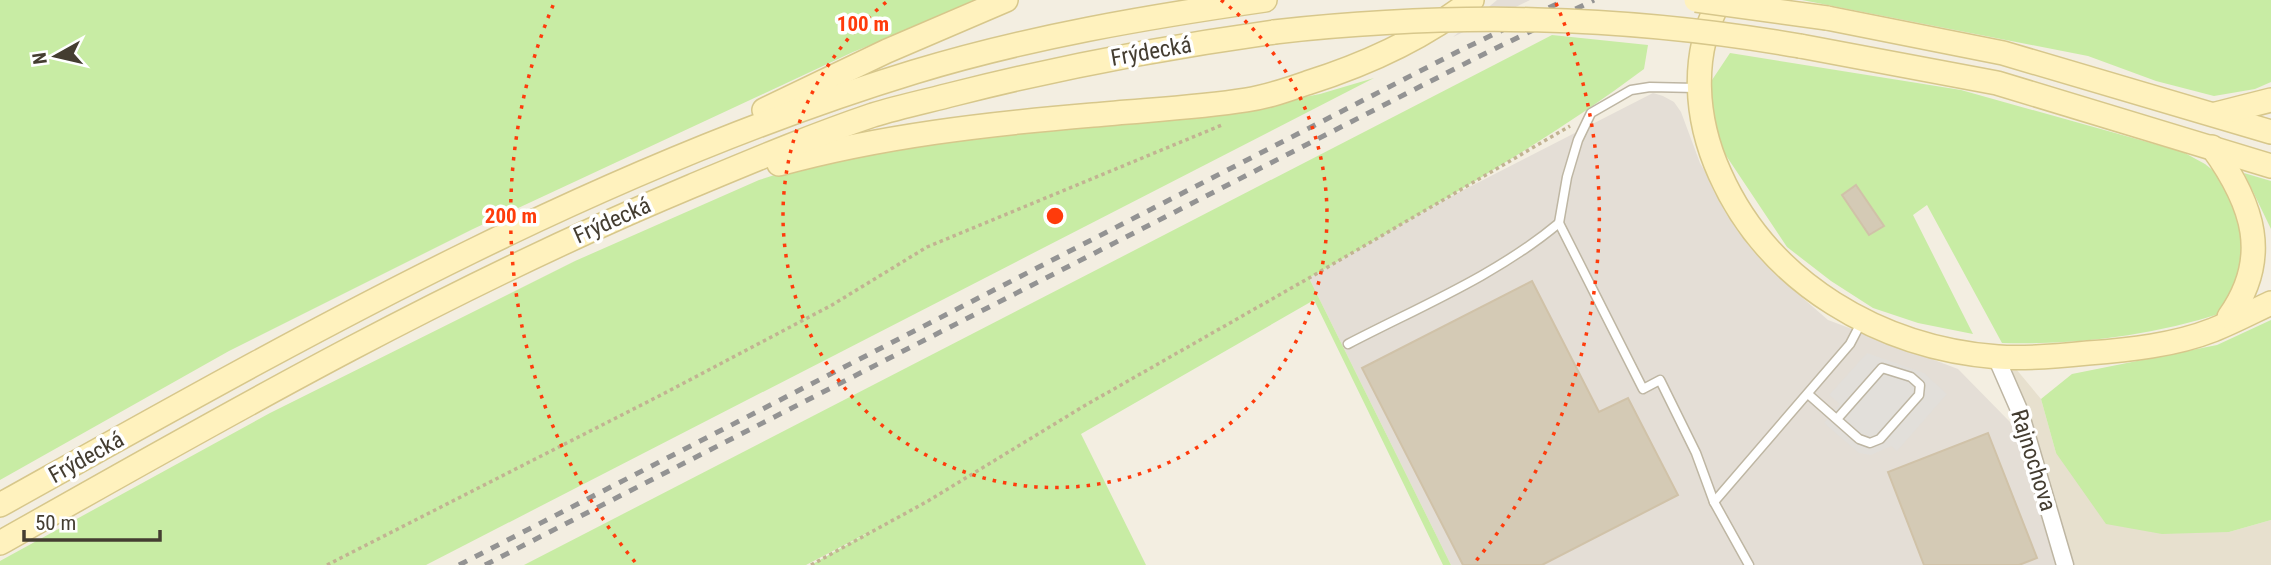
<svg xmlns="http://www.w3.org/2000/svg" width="2271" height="565" font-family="'Roboto Condensed',sans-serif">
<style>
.residential{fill:#e7e0ce}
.industrial{fill:#e4ded6}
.green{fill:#c8eca4}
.parking{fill:#e2dfda}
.building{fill:#d4cab5;stroke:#d0c2a8;stroke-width:2}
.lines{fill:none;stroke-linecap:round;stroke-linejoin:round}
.service-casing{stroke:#beb6a3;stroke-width:11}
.minor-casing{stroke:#beb6a3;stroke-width:19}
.secondary-casing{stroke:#d7c78b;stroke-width:26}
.path{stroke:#c2b392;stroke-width:3.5;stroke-dasharray:3.5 3.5;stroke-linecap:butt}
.service{stroke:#fff;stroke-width:8}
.minor{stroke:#fff;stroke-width:16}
.secondary{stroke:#fff2be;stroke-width:23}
.rail{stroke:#939393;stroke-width:5;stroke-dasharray:9 9;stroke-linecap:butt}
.secondary-bridge-casing{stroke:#d7c78b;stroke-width:26;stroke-linecap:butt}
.secondary-bridge{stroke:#fff2be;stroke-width:23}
.ring{fill:none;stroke:#ff3b0b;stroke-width:3.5;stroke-dasharray:3.5 7}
.labels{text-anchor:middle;stroke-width:7;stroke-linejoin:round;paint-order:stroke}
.street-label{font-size:23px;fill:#443d31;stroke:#fff}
.centre{fill:#ff3b0b;stroke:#fff;stroke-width:3.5}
.ring-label{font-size:21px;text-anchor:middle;font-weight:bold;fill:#ff3b0b;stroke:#fff;stroke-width:7;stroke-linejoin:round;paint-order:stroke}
</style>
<rect width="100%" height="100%" fill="#f3eee1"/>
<polygon class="residential" points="2011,363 2041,399 2056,453 2229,532 2271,520 2271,565 2053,565"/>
<g class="industrial">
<polygon points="1497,0 1530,0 1453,37"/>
<polygon points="1653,93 1663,96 1674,102 1681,112 1700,163 1742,236 1782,280 1828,320 1958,369 2011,423 2064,565 1451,565 1309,278 1444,200"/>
</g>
<g class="green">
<polygon points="0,0 982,0 853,52 473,229 229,351 0,480"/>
<polygon points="1802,0 2271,0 2271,82 2255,89 2214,96 2156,81 2088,56"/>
<path d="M1552 35 1648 45 1644 69C1538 148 1423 212 1309 278L1451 565H1443L1314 300 1081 434 1146 565H811L877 528 806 565H524Z"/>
<path d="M1730 53 1961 90 2183 152 2205 164 2225 180 2255 248 2222 313C2151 336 2076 345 2002 343L1927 205 1913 215 1973 334 1918 323 1873 308 1831 281 1787 247 1717 142 1708 86Z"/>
<polygon points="1374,78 426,565 0,565 0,561 270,413 575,261 759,180 828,158 966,139 1244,109 1320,94"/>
<polygon points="2244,173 2271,181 2271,231 2271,229"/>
<polygon points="2271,320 2271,520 2229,532 2162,534 2106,524 2056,453 2041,399 2072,374 2217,345"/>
</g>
<polygon class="parking" points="1867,353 1924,373 1947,394 1897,451 1891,446 1871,455 1859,453 1824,423 1840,404 1829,395"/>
<g class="building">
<polygon points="1856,185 1884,226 1869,235 1842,195"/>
<polygon points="1532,281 1599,412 1628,398 1678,495 1542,565 1463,565 1362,368"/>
<polygon points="1988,433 2037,558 2019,565 1924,565 1888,472"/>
</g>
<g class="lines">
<g class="service-casing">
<g id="service">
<polyline points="1696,88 1650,87 1631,90 1591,113 1578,140 1567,177 1559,223 1643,389 1660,380 1696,453 1714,502 1749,565"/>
<path d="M1348 344C1419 307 1497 275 1559 223"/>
<polyline points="1808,394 1859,439 1870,443 1880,439 1919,395 1920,385 1911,377 1882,368 1837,419"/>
<polyline points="1714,502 1850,344 1862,321"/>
</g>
</g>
<g class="minor-casing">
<polyline id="minor" points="1996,357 2020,412 2065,565"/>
</g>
<g class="secondary-casing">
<g id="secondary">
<path d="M1720 0C1690 54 1695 119 1720 174 1769 284 1881 348 1998 357 2028 359 2059 356 2088 353 2129 350 2175 345 2213 330 2233 322 2252 312 2271 303"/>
<polyline points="1827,18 2003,53 2271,132"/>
<polyline points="1800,46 1997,83 2271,166"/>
<polyline points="764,110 887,51 1006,0"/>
<polyline points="2216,114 2271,100"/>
<path d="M2212 147C2254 205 2271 258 2229 317"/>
<path d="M779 164C881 136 987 124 1093 115 1144 110 1195 108 1246 100 1267 97 1287 90 1307 83 1367 64 1423 39 1472 0"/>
<path d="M0 505C294 341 590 171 914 72 1029 37 1147 17 1265 0"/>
<path d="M0 543C226 415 452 286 692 186 752 161 811 136 873 115 899 107 927 101 954 94 1060 67 1166 47 1274 32"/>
</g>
</g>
<g class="path">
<polyline points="327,565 663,394 832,305 927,247 1222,125"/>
<polyline points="811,565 928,501 1084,406 1309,278 1570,126"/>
</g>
<use href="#service" class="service"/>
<use href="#minor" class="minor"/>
<use href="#secondary" class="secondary"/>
<g class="rail">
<polyline points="459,565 1459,51 1565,0"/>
<polyline points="485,565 1470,61 1594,0"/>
</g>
<g class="secondary-bridge-casing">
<g id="secondary-bridge">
<polyline points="1696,0 1827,18"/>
<path d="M1274 32C1453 12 1622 15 1800 46"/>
</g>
</g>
<use href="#secondary-bridge" class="secondary-bridge"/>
</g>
<g class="ring">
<path d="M1221 0A272 272 0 1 1 889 0"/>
<path d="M635 562A544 544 0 0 1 554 3M1556 3A544 544 0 0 1 1475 562"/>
</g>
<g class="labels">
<g class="street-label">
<text transform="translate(1151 51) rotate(-10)" y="8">Frýdecká</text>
<text transform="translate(612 220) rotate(-24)" y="8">Frýdecká</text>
<text transform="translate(86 457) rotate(-29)" y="8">Frýdecká</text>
<text transform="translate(2034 460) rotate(73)" y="8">Rajnochova</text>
</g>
</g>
<circle cx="1055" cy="216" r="10" class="centre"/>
<g class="ring-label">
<text x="863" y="31">100 m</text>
<text x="511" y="223">200 m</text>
</g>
<g transform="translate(56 56) rotate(262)" stroke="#ffffff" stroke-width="5" paint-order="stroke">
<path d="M0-5L12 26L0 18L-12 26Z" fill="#443d31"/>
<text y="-10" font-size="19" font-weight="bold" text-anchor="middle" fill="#443d31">N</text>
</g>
<path d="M24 530v10h136v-10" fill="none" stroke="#443d31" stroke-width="3.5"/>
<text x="35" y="530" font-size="21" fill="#443d31" stroke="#ffffff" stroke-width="5" paint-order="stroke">50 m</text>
</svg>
